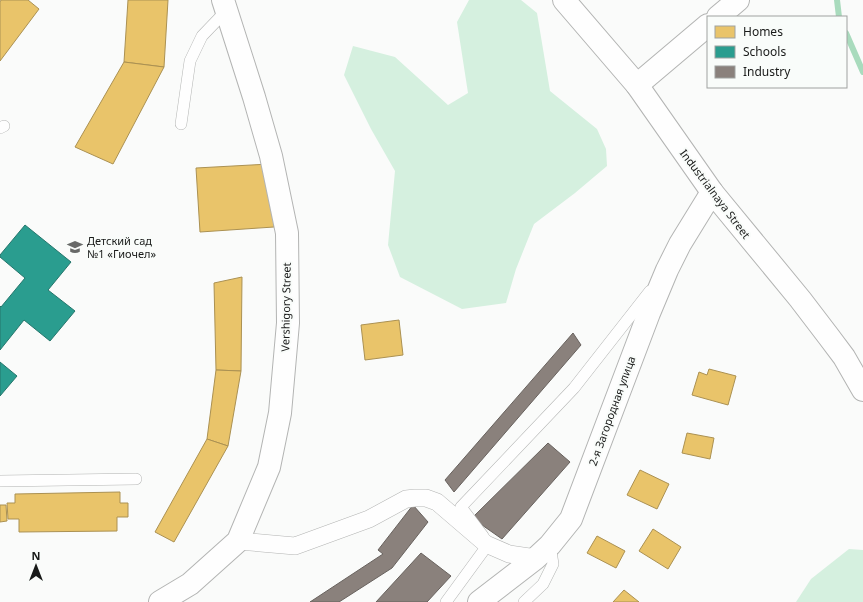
<svg xmlns="http://www.w3.org/2000/svg" width="863" height="602" font-family="'Noto Sans',sans-serif">
<style>
.green{fill:#d5f0df}
.homes{fill:#e9c46a;stroke:#ab9152}
.schools{fill:#2a9d8f;stroke:#25766c}
.industry{fill:#8a817c;stroke:#68625e}
.lines{fill:none;stroke-linecap:round;stroke-linejoin:round}
.stream{stroke:#a9dbbd;stroke-width:6}
.service-casing{stroke:#b3b4b3;stroke-width:12}
.pedestrian-casing{stroke:#b3b4b3;stroke-width:18}
.minor-casing{stroke:#b3b4b3;stroke-width:24}
.tertiary-casing{stroke:#b3b4b3;stroke-width:24}
.secondary-casing{stroke:#b3b4b3;stroke-width:24}
.service{stroke:#fefefe;stroke-width:11}
.pedestrian{stroke:#fefefe;stroke-width:17}
.minor{stroke:#fefefe;stroke-width:22}
.tertiary{stroke:#fefefe;stroke-width:22}
.secondary{stroke:#fefefe;stroke-width:22}
.labels{text-anchor:middle;stroke-width:4;stroke-linejoin:round;paint-order:stroke}
.street-label{font-size:11px;fill:#191a19;stroke:#f9fcfa}
.poi-label{font-size:11px;fill:#191a19;stroke:#f9fcfa;text-anchor:start}
</style>
<rect width="100%" height="100%" fill="#fafbfa"/>
<g class="green">
<polygon points="469,0 521,0 537,13 550,91 597,129 606,149 607,166 575,193 534,224 516,269 506,303 462,309 400,277 388,245 395,171 371,129 344,75 353,46 395,57 448,105 468,93 457,22"/>
<polygon points="849,549 863,550 863,602 796,602 811,579"/>
</g>
<g class="homes">
<polygon points="1,0 28,0 39,9 0,61 0,2"/>
<polygon points="128,0 168,0 164,67 124,62"/>
<polygon points="124,62 164,67 113,164 75,147"/>
<polygon points="270,164 274,227 200,232 196,168"/>
<polygon points="242,277 241,371 216,370 214,283"/>
<polygon points="399,320 403,355 365,360 361,325"/>
<polygon points="709,369 736,376 728,405 692,395 699,372 707,375"/>
<polygon points="216,370 241,371 228,446 207,439"/>
<polygon points="687,433 714,438 710,459 682,453"/>
<polygon points="207,439 228,446 174,542 155,532"/>
<polygon points="640,470 669,484 657,509 627,495"/>
<polygon points="120,492 120,503 128,503 128,517 117,517 117,531 19,532 19,519 8,519 7,503 15,503 15,494"/>
<polygon points="0,505 6,505 7,521 0,522"/>
<polygon points="653,529 681,547 668,569 639,551"/>
<polygon points="597,536 625,551 616,568 587,553"/>
<polygon points="624,590 639,602 613,602"/>
</g>
<g class="schools">
<polygon points="25,225 71,262 48,290 75,311 50,341 24,320 0,350 0,306 1,307 25,278 0,257 0,255"/>
<polygon points="0,362 17,376 0,396"/>
</g>
<g class="industry">
<polygon points="573,333 581,345 454,492 445,480"/>
<polygon points="548,443 570,462 502,539 472,518"/>
<polygon points="413,505 428,522 392,568 339,602 310,602 383,554 378,550"/>
<polygon points="421,553 451,576 427,602 376,602"/>
</g>
<g class="lines">
<g class="stream">
<polyline points="837,0 839,17"/>
<polyline points="846,33 863,72"/>
</g>
<g class="service-casing">
<g id="service">
<polyline points="181,124 190,61 202,36 226,11"/>
<polyline points="0,128 4,126"/>
<polyline points="0,481 136,479"/>
<polyline points="446,602 484,550 486,544 483,536 461,507 574,388 650,291"/>
<polyline points="524,602 543,584 553,564 550,545"/>
</g>
</g>
<g class="pedestrian-casing">
<polyline id="pedestrian" points="238,541 295,546 369,519 406,499 415,498 426,498 437,502 486,544 509,554 536,558"/>
</g>
<g class="minor-casing">
<g id="minor">
<polyline points="160,602 190,584 238,541 269,467 280,413 288,323 287,233 271,156 254,97 223,0"/>
<polyline points="479,602 536,558 550,545 571,519 649,313 667,270 680,244 712,192"/>
</g>
</g>
<g class="tertiary-casing">
<g id="tertiary">
<polyline points="718,17 738,0"/>
<polyline points="637,85 708,25"/>
</g>
</g>
<g class="secondary-casing">
<polyline id="secondary" points="564,0 637,85 712,192 800,299 829,337 844,357 863,390"/>
</g>
<use href="#service" class="service"/>
<use href="#pedestrian" class="pedestrian"/>
<use href="#minor" class="minor"/>
<use href="#tertiary" class="tertiary"/>
<use href="#secondary" class="secondary"/>
</g>
<defs>
<g id="school-bare" transform="scale(1.2)"><path d="M0-5L7-2L0 1L-7-2ZM-4 1L0 2.5L4 1V4Q0 6-4 4Z" fill="#686968" stroke="#f9fcfa" stroke-width="2.5" paint-order="stroke"/></g>
</defs>
<g fill-rule="evenodd">
<use href="#school-bare" x="75" y="247"/>
</g>
<g class="labels">
<g class="street-label">
<text transform="translate(715 194) rotate(53)" y="4">Industrialnaya Street</text>
<text transform="translate(286 307) rotate(-89)" y="4">Vershigory Street</text>
<text transform="translate(612 411) rotate(-70)" y="4">2-я Загородная улица</text>
</g>
<g class="poi-label">
<text x="87" y="245">Детский сад<tspan x="87" dy="13">№1 «Гиочел»</tspan></text>
</g>
</g>
<rect x="707" y="16" width="140" height="72" fill="#f9fcfa" stroke="#9fa2a0"/>
<rect x="715" y="26" width="20" height="12" fill="#e9c46a" stroke="#9fa2a0"/>
<text x="743" y="36" font-size="12" fill="#191a19">Homes</text>
<rect x="715" y="46" width="20" height="12" fill="#2a9d8f" stroke="#9fa2a0"/>
<text x="743" y="56" font-size="12" fill="#191a19">Schools</text>
<rect x="715" y="66" width="20" height="12" fill="#8a817c" stroke="#9fa2a0"/>
<text x="743" y="76" font-size="12" fill="#191a19">Industry</text>
<g transform="translate(36 566)" stroke="#f9fcfa" stroke-width="3" paint-order="stroke">
<path d="M0-3L7 15L0 10L-7 15Z" fill="#191a19"/>
<text y="-6" font-size="11" font-weight="bold" text-anchor="middle" fill="#191a19">N</text>
</g>
</svg>
